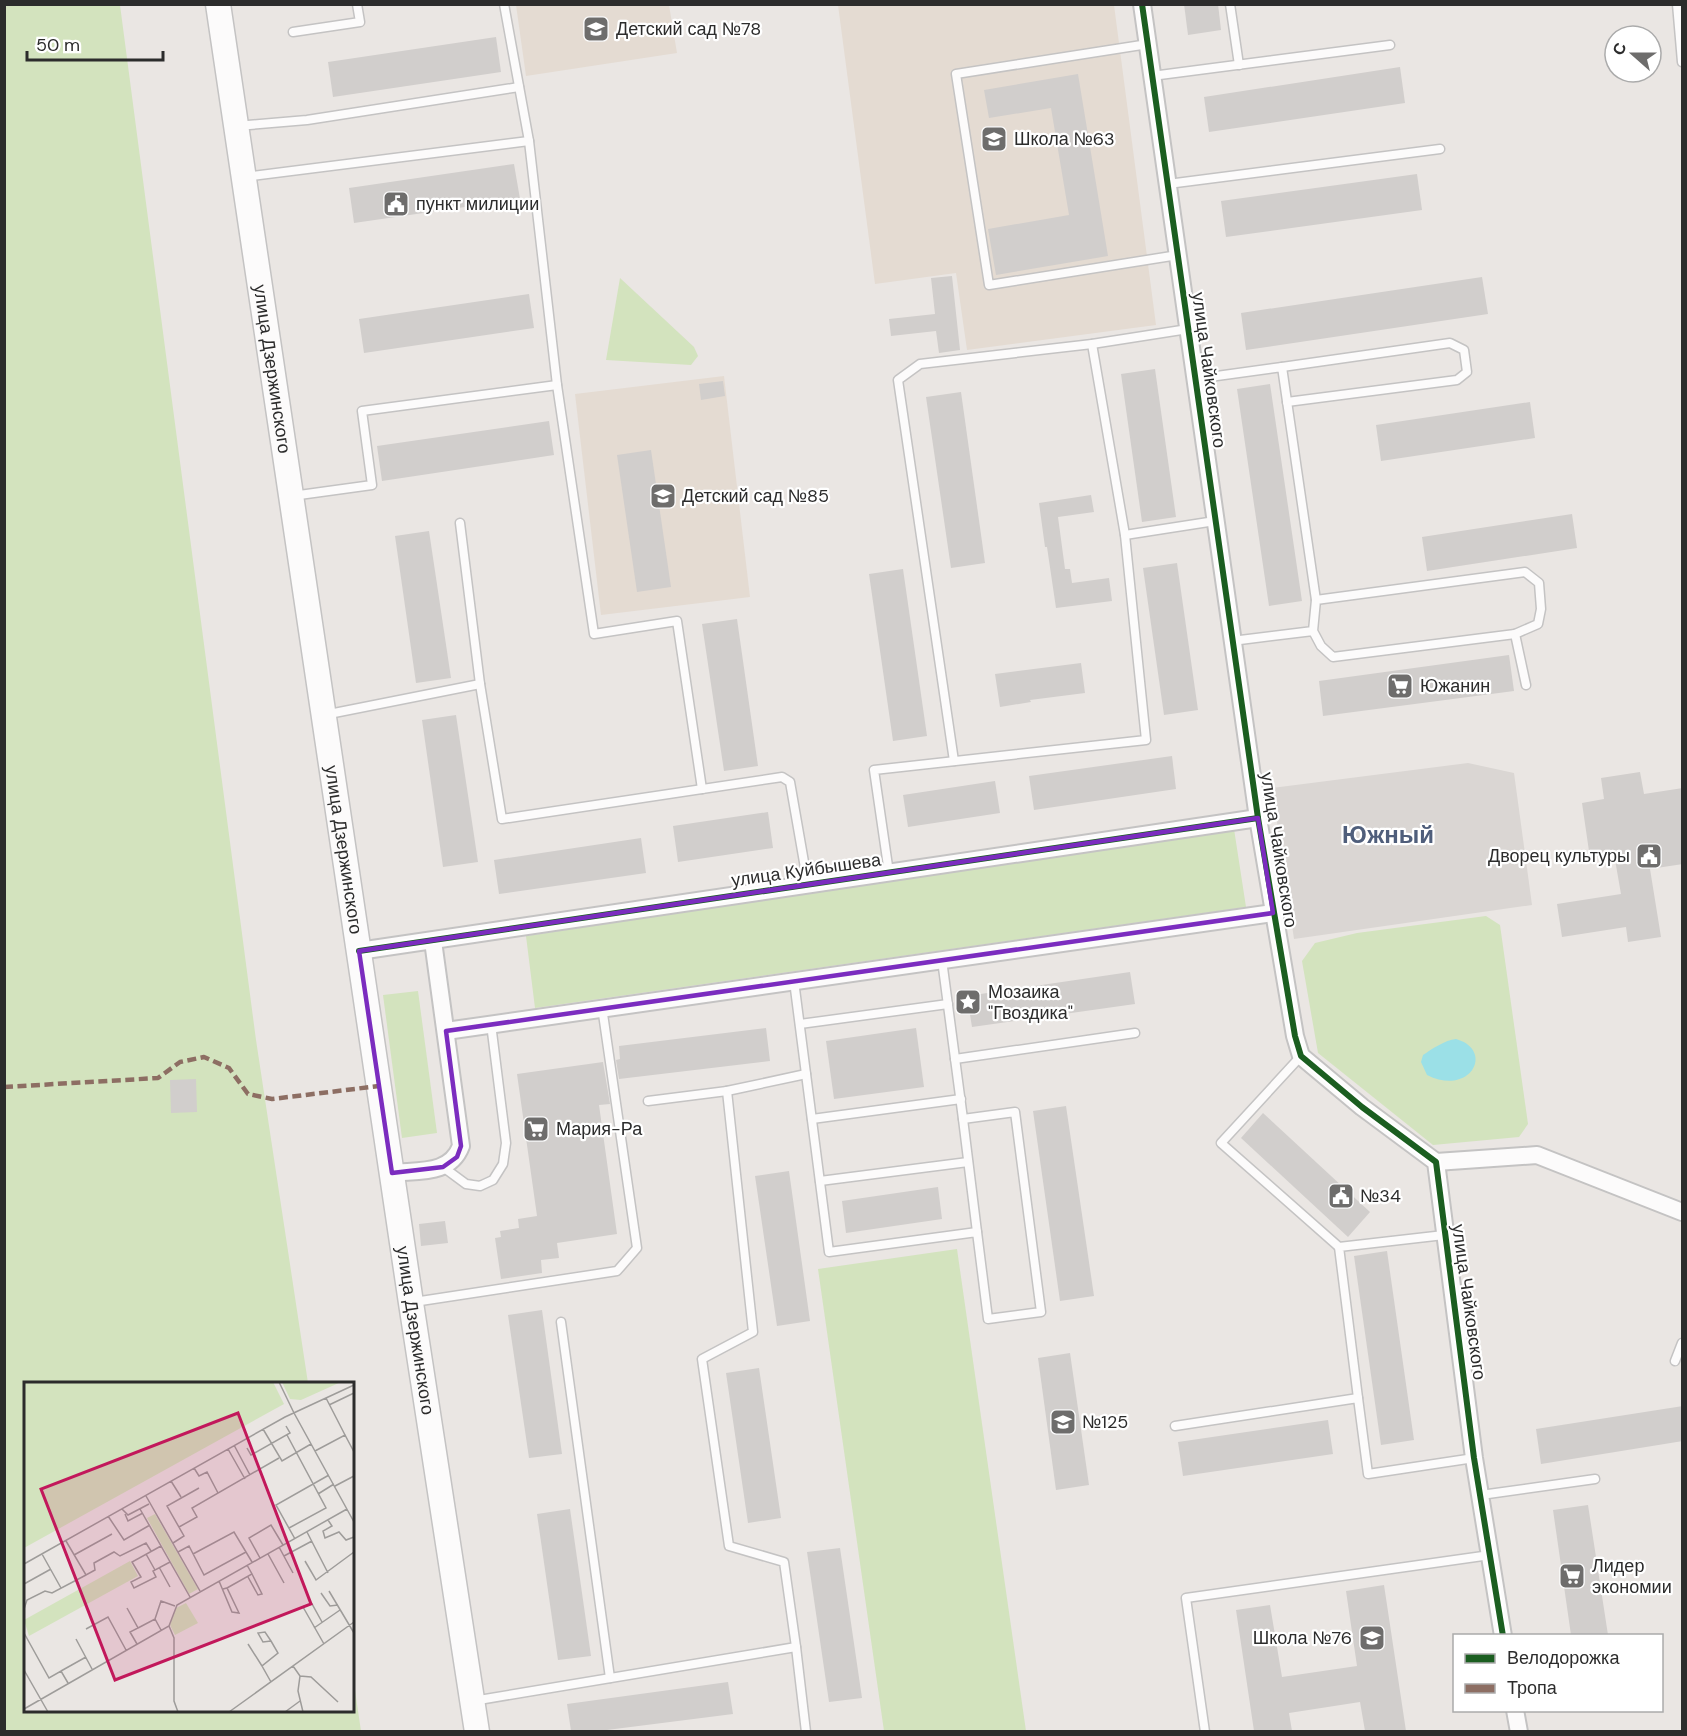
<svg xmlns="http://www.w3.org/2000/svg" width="1687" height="1736" font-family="'DM Sans',sans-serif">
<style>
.education{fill:#e4dbd2}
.green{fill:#d3e3be}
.plaza{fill:#dad6d3}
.water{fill:#9be0e7}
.building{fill:#d1cecc}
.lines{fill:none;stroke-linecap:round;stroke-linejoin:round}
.lane-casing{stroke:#c4c3c3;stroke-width:11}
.street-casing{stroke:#c4c3c3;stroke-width:20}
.secondary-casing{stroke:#c4c3c3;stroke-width:27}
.lane{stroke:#fcfbfb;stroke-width:8}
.street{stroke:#fcfbfb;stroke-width:16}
.secondary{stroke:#fcfbfb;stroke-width:24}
.quiet{stroke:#8d6e63;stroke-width:4.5;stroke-dasharray:9 4.5;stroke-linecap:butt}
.cycleway-casing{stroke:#fff;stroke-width:10}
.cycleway{stroke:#1b5e20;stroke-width:6}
.marked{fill:none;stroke:#7b2cbf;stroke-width:4.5;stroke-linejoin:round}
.labels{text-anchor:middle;stroke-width:4.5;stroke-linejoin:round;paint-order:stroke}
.poi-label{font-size:18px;fill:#2c2c2c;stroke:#fff;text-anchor:start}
.street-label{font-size:18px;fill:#2c2c2c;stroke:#fff}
.district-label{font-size:24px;font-weight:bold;fill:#4f5e7b;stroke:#fff}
.inset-road{fill:none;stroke:#9e9c9a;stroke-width:1.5}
.view{fill:#c2185b;fill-opacity:0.15;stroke:#c2185b;stroke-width:3}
.inset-edge{fill:none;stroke:#2c2c2c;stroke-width:3}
</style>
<rect width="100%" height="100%" fill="#eae6e3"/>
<g class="education">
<polygon points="516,5 669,5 677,53 526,76"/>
<polygon points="838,5 1114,5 1156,325 967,350 956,273 875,284"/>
<polygon points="724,376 750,597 601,615 575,394"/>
</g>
<g class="green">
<polygon points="5,5 120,5 256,1040 308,1383 26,1384 26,1710 352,1710 353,1677 361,1731 5,1732"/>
<polygon points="620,278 694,347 698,356 691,365 606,360"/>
<polygon points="1234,829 1246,907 535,1008 526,936"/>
<polygon points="1486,916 1500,925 1528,1124 1519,1137 1433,1145 1318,1053 1302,961 1315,943 1357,933"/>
<polygon points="418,991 437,1133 402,1138 383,995"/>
<polygon points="957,1249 1026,1731 884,1731 818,1269"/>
</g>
<polygon class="plaza" points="1468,763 1514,773 1532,905 1294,939 1272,788"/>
<path class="water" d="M1456 1039C1495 1050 1471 1097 1427 1075L1421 1062 1423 1055C1432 1049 1445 1040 1456 1039Z"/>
<g class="building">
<polygon points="1184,4 1218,4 1221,30 1188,35"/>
<polygon points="496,37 501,72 333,97 328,62"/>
<polygon points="1400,67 1405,103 1209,132 1204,97"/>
<polygon points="1078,74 1108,256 996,275 988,229 1069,215 1051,108 989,118 984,90"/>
<polygon points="514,164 520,199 354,223 349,188"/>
<polygon points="1417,174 1422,210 1226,237 1221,201"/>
<polygon points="952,276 960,350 939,353 936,331 891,336 889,319 935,314 931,278"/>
<polygon points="1482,277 1488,314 1246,350 1241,313"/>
<polygon points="529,294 534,328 364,353 359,319"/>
<polygon points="1155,369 1176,517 1142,522 1121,374"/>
<polygon points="723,381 725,396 701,400 699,384"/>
<polygon points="1270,384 1302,601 1269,606 1237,389"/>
<polygon points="961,392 985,563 951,568 926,397"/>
<polygon points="1530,402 1535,438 1381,461 1376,425"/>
<polygon points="549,421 554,455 382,481 377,446"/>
<polygon points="651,450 671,587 637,592 617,455"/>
<polygon points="1091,495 1094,512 1058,517 1065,569 1070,569 1072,583 1109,578 1112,601 1056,608 1047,547 1045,547 1039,503"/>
<polygon points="1572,514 1577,548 1427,571 1422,537"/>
<polygon points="429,531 451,678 416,683 395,536"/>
<polygon points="1177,563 1198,710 1164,715 1143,568"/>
<polygon points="903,569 927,736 893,741 869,574"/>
<polygon points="737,619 758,766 724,771 702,624"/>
<polygon points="1509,655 1514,691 1323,716 1319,681"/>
<polygon points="1081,663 1085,693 1030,700 1031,702 1000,707 995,674"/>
<polygon points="456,715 478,862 443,867 422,720"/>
<polygon points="1172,756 1176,789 1034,810 1029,776"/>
<polygon points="1640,772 1644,794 1683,788 1683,864 1650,869 1661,937 1628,942 1626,927 1562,937 1557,904 1621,894 1614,854 1590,858 1582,803 1604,799 1601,778"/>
<polygon points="995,781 1000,813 908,827 903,795"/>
<polygon points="768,812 773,848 678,862 673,826"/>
<polygon points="641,838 646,873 499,894 494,860"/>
<polygon points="1130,972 1135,1004 972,1027 967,996"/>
<polygon points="766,1028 770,1061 619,1079 616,1060 620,1059 619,1046"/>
<polygon points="916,1028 924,1087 834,1099 826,1041"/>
<polygon points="603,1062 610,1104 599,1105 617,1234 557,1243 559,1258 541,1260 542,1273 501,1279 495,1238 501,1237 500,1231 519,1228 518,1219 537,1216 517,1074"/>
<polygon points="196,1079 197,1112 171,1113 170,1080"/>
<polygon points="1066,1106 1094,1296 1060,1301 1033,1111"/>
<polygon points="1263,1113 1370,1212 1348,1237 1241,1138"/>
<polygon points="789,1171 810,1321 777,1326 755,1176"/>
<polygon points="938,1187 942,1219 846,1233 842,1201"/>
<polygon points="445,1221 448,1243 421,1246 419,1224"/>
<polygon points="1387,1251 1414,1440 1381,1445 1354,1256"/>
<polygon points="542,1310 562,1454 529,1458 508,1315"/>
<polygon points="1070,1353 1089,1485 1056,1490 1038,1358"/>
<polygon points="759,1368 781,1518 748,1523 726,1373"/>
<polygon points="1683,1406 1683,1441 1541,1464 1536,1429"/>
<polygon points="1328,1420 1333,1454 1183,1476 1178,1442"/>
<polygon points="1588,1505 1608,1635 1571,1635 1553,1510"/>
<polygon points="570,1509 591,1656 558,1660 537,1514"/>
<polygon points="840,1548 862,1698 829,1702 807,1552"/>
<polygon points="1384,1585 1406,1731 1365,1731 1360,1702 1289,1713 1292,1731 1254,1731 1236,1610 1270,1605 1282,1677 1357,1666 1346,1591"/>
<polygon points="728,1682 733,1714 599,1731 571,1731 567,1704"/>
</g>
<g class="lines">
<g class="lane-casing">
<g id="lane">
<polyline points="504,4 529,141 557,385 594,634 677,621 702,789"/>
<polyline points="1230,4 1239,65"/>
<polyline points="1677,4 1682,62"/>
<polyline points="293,32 360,22 357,4"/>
<polyline points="1148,44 956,74 989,285 1178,255"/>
<polyline points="1152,76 1390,45"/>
<polyline points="237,126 307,120 519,87"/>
<polyline points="244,177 529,141"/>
<polyline points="1168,184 1440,149"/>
<polyline points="1282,367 1450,343 1464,350 1467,372 1457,380 1287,402"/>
<polyline points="1195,379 1282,367 1316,600"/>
<polyline points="292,496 372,485 362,411 557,385"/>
<polyline points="460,523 480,684 502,819 782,777 790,782 808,885"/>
<polyline points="1125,535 1215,521"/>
<polyline points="1515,634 1526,685"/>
<polyline points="1232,641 1313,631 1321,646 1333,657 1515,634 1538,624 1541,609 1539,583 1525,572 1316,600 1313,631"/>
<polyline points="324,715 480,684"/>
<polyline points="954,761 898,380 920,364 1092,344 1188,329"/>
<polyline points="889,873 874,770 1146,740 1125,535 1092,344"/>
<polyline points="794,981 829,1252 977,1232 988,1319 1041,1312 1015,1112 963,1119 942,960"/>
<polyline points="800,1024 948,1004"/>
<polyline points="1301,1056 1221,1143 1339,1247"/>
<polyline points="955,1059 1135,1033"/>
<polyline points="648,1101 727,1091"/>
<polyline points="812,1119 961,1099"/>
<polyline points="963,1119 977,1232"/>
<polyline points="443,1167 466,1184 480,1186 493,1180 503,1164 506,1143 491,1024"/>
<polyline points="820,1181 968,1162"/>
<polyline points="414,1302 617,1271 637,1248 602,1007"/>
<polyline points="561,1322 610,1678"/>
<polyline points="1675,1361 1682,1343"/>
<polyline points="1358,1398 1339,1247 1444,1235"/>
<polyline points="1175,1426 1358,1398 1368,1474 1474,1458"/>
<polyline points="1481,1495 1595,1479"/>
<polyline points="796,1647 806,1732"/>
<polyline points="473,1701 796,1647 784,1562 729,1546 702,1359 753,1332 727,1091 806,1074"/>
<polyline points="1205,1732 1186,1598 1490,1555"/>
</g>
</g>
<g class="street-casing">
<g id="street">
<polyline points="1142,4 1258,818 1295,1036 1301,1056 1362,1107 1436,1162 1474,1458 1503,1636"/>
<polyline points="359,951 1258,818"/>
<polyline points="446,1031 1273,913"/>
<polyline points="1436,1162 1537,1155 1682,1212"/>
<path d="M392 1173C419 1170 450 1175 461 1146L433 941"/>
<polyline points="1515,1710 1519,1732"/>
</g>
</g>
<g class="secondary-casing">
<g id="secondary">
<path id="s1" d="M218 4 411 1303 477 1732"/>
</g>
</g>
<use href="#lane" class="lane"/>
<use href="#street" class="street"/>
<use href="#secondary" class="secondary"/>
<polyline class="quiet" points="4,1087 158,1078 180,1062 204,1057 229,1068 248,1094 272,1099 379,1086"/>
<g class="cycleway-casing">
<g id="cycleway">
<polyline points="1142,4 1258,818 1295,1036 1301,1056 1362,1107 1436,1162 1474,1458 1503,1636"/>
<polyline points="359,951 1258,818"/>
</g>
</g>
<use href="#cycleway" class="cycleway"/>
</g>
<path class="marked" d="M1258 818 1273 913 446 1031 461 1146 457 1157 443 1167 392 1173 359 951Z"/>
<defs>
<g id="school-square" transform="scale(1.35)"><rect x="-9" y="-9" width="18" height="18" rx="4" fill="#6e6d6c" stroke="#fff"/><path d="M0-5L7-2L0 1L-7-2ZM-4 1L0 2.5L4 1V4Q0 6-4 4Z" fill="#fff"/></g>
<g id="civic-square" transform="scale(1.35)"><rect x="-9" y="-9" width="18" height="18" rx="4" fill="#6e6d6c" stroke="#fff"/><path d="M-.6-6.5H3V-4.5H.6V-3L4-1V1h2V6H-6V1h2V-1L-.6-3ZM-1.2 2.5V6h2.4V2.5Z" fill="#fff"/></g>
<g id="supermarket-square" transform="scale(1.35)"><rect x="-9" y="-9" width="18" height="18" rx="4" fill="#6e6d6c" stroke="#fff"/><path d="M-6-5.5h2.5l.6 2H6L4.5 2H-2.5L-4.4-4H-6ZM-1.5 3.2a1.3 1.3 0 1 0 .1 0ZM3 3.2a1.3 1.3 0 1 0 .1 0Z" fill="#fff"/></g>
<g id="sight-square" transform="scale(1.35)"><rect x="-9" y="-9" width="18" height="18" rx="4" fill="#6e6d6c" stroke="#fff"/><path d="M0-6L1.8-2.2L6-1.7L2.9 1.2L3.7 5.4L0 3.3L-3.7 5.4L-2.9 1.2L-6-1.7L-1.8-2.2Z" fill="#fff"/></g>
</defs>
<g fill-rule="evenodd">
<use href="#school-square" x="596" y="29"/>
<use href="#school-square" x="994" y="139"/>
<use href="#civic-square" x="396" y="204"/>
<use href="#school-square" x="663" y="496"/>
<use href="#supermarket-square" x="1400" y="686"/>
<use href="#civic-square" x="1649" y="856"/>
<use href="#sight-square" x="968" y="1002"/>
<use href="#supermarket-square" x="536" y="1129"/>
<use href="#civic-square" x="1341" y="1196"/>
<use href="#school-square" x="1063" y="1422"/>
<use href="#supermarket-square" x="1572" y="1576"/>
<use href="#school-square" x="1372" y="1638"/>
</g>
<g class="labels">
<g class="poi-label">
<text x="616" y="35">Детский сад №78</text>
<text x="1014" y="145">Школа №63</text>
<text x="416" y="210">пункт милиции</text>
<text x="682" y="502">Детский сад №85</text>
<text x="1420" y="692">Южанин</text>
<text x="1630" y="862" text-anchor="end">Дворец культуры</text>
<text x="988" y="998">Мозаика<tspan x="988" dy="21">"Гвоздика"</tspan></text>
<text x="556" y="1135">Мария-Ра</text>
<text x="1360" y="1202">№34</text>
<text x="1082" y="1428">№125</text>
<text x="1592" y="1572">Лидер<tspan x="1592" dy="21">экономии</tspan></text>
<text x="1352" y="1644" text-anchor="end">Школа №76</text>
</g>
<g class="street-label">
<text dy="6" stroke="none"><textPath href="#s1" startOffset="369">улица Дзержинского</textPath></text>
<text transform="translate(1209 370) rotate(82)" y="6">улица Чайковского</text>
<text dy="6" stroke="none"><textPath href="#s1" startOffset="855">улица Дзержинского</textPath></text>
<text transform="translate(1279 850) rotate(81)" y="6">улица Чайковского</text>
<text transform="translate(806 870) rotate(-8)" y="6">улица Куйбышева</text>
<text transform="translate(1469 1302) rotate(82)" y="6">улица Чайковского</text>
<text dy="6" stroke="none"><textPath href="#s1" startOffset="1341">улица Дзержинского</textPath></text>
</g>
<g class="district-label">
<text x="1388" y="843">Южный</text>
</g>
</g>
<g transform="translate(24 1382)">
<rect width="330" height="330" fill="#eae6e3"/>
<path d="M0 0H249L260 22 0 166ZM258 0H317L277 18 266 17ZM131 132 174 207 165 212 123 136ZM106 179 114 194 5 254 0 238ZM162 221 174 241 151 253 146 243 152 226Z" fill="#d3e3be"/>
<path class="inset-road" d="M255 0 270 31M302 16 321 53M305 23 330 11M270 31 330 140M239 47 258 79 287 62M263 53 302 126 265 146M210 63 226 93M223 66 227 73 266 51 262 44M204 67 221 97M291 69 321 53 330 70M170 86 175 94 183 90 194 111M147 99 157 115M311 104 330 94M294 112 310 102M122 114 176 209M98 127 104 133 125 122M116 127 166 215M101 132 104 139 119 131M84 134 100 158 126 143M304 138 308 144 299 149 301 156 315 150 322 158 330 155M155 145 173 135 168 126 255 76M283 150 304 191M271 157 252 123 305 93M42 159 62 193 71 188 70 181 90 170 96 174 122 161 127 169M149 161 160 154 143 124 175 106M137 164 108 180 117 195 107 200 110 206 132 195 129 189 146 180M255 165 269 191M154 170 165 164 180 193 222 170M18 172 37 206M122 172 131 188M169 172 210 150 228 180M244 172 260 201M50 173 88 152M260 174 288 159M236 176 225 156 247 143 259 163M281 179 292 198 330 170M0 182 261 35 330 3M135 185 146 205M224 195 234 213 238 212 228 192M195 199 208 230 215 231 203 206 199 207M0 202 27 187M203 206 228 192 223 183M305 209 330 251M297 211 306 224 314 223M278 225 288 222 298 240M279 225 300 262M103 226 114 246 106 250 113 262M0 227 3 218 21 209 28 211 62 193M131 237 137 219 151 224M145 244 150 256V319L154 330M114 246 131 237 137 248M290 246 316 228M62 247 84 235 102 268M0 251 25 296 37 289 44 301M52 257 68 287M247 259 239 260 234 251 241 250 247 259 254 271 238 284 247 300M224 262 238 284M269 284 276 294 274 309 279 330M0 288 24 330M37 289 62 275M276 294 287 295 314 320M0 327 145 244 153 223 323 127M205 330 330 240M261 330 276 319"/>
<path class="view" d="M214 31 287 222 91 298 17 107Z"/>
<rect width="330" height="330" class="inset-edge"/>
</g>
<rect width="1687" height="1736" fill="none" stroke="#2c2c2c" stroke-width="12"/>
<rect x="1453" y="1634" width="210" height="78" fill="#ffffff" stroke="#ababab" stroke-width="1.5"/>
<rect x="1465" y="1654" width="30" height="9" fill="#1b5e20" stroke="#ababab" stroke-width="1.5"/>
<text x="1507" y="1664" font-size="18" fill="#2c2c2c">Велодорожка</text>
<rect x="1465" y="1684" width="30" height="9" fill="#8d6e63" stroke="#ababab" stroke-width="1.5"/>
<text x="1507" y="1694" font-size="18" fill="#2c2c2c">Тропа</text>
<g transform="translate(1633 54) rotate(291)"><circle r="28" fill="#ffffff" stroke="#ababab" stroke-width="1.5"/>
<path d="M0-4.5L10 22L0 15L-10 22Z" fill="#6e6d6c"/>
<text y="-9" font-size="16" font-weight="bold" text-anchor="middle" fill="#2c2c2c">С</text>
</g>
<path d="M27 51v9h136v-9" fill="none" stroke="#2c2c2c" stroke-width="3"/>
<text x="36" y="51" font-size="18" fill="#2c2c2c" stroke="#ffffff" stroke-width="4.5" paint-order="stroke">50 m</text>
</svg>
